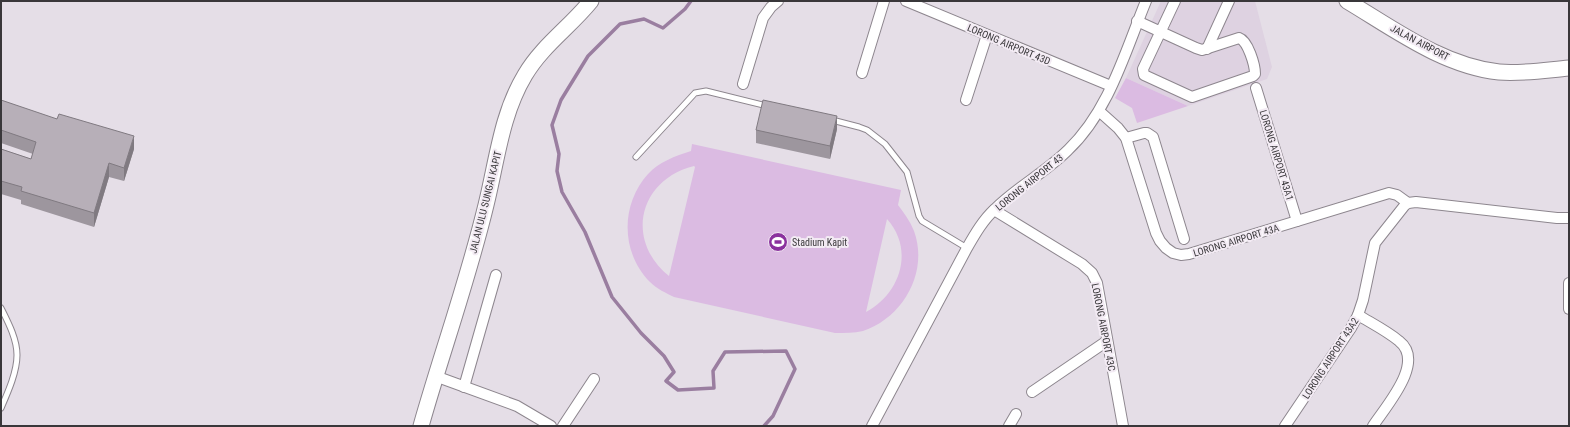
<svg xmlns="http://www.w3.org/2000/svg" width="1570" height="427" font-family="'Roboto Condensed',sans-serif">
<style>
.built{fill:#ded2e1}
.green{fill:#dbbbe2;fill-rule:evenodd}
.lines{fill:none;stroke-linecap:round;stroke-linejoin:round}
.stream{stroke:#9a7ea0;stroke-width:3.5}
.service-casing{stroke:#8d868e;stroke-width:7}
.minor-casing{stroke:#8d868e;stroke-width:12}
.secondary-casing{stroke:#8d868e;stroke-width:17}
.service{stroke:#fff;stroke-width:5}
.minor{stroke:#fff;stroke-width:10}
.secondary{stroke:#fff;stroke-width:15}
.wall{fill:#9d969e}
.shaded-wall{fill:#807a81}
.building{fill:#b7afb8;stroke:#807a81}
.labels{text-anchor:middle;stroke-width:4;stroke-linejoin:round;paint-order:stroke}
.street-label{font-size:10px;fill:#39373a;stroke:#f3ebf4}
.poi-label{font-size:10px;fill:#39373a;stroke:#f3ebf4;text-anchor:start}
</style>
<rect width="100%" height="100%" fill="#e5dee7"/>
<polygon class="built" points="1161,1 1255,1 1272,67 1267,79 1188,106 1126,78"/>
<g class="green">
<polygon points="1126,78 1188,106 1137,123 1132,108 1115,98"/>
<path d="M692 144 901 190 898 205C904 213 910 221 914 231 929 272 903 318 863 331 854 333 845 333 835 333L674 297C666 293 657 289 650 282 621 253 620 205 648 174 659 162 675 156 691 151ZM694 166 695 167 669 276C625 241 638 180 694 166ZM887 219C915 250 900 294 866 312Z"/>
</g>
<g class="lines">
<polyline class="stream" points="691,1 685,9 663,28 644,19 620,24 588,56 561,100 552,125 559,154 557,171 562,192 585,232 612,297 641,333 664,356 674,372 666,381 678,390 714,388 713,371 725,352 786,351 795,369 773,416 764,426"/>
<g class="service-casing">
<g id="service">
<polyline points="832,120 859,127 867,130 885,144 907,172 919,216 922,221 967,248"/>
<polyline points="636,157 695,93 706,91 767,106"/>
<path d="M1 308C8 322 17 339 17 355 17 372 8 392 1 408"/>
</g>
</g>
<g class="minor-casing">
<g id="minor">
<polyline points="906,1 1111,86"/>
<path d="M1137 21 1196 48 1202 50 1239 38C1248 41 1255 65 1255 74L1253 76 1192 97 1144 75 1143 69 1175 1"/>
<polyline points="1207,49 1229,1"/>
<polyline points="862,73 884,1"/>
<polyline points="743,84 763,18 771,7 778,1"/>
<polyline points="1256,88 1297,221"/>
<polyline points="966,100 987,35"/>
<polyline points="1099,111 1118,128 1126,138 1156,233 1160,241 1166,248 1173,253 1181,255 1189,254 1389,193 1397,195 1408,203"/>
<polyline points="1126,138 1144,133 1147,133 1153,137 1184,239"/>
<polyline points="994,210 1082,264 1092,273 1097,283 1123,426"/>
<polyline points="1569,283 1569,309"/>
<path d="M1358 315C1371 323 1387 331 1399 341 1426 362 1386 406 1373 426"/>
<polyline points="435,376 517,406 551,426"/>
<polyline points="464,387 496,275"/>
<polyline points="1032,392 1107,341"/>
<polyline points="563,426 594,379"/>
<path d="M872 426 967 248C975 234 983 220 995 209 1017 187 1046 172 1068 150 1109 111 1125 52 1146 1"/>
<polyline points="1009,426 1016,414"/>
<polyline points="1285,426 1351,328 1358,315 1363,300 1375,243 1405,205 1408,203 1416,202 1557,218 1569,218"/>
</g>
</g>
<g class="secondary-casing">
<g id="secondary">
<path d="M1347 1C1394 29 1443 66 1499 72 1522 74 1546 70 1569 68"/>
<path d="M421 426C442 352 468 280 486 205 497 161 501 115 525 75 542 46 570 27 591 1"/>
</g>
</g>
<use href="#service" class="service"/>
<use href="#minor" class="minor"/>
<use href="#secondary" class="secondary"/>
</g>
<g class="wall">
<polygon points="1,100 134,149 124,181 109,177 94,227 21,204 21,200 1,194 1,149 31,159 33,154 1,143"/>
<polygon points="837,129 830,159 756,143 756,130"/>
</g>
<g class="shaded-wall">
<polygon points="837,116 837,129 830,159 830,146"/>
<polygon points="134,136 134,149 124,181 124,168"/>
<polygon points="109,163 109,177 94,227 94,213"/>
</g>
<g class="building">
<polygon points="1,100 57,119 59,114 134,136 124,168 109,163 94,213 21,191 22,187 1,181 1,149 31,159 36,142 1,130"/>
<polygon points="763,100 837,116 830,146 756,130"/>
</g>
<defs>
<g id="stadium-disc" transform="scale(1)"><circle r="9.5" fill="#8b329e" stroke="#f3ebf4"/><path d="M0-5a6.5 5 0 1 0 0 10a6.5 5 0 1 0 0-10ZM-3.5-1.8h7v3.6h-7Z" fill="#fff"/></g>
</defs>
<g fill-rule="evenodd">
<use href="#stadium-disc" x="778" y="242"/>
</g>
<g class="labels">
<g class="street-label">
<text transform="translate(1420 42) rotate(28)" y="4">JALAN AIRPORT</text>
<text transform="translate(1009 44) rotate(23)" y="4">LORONG AIRPORT 43D</text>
<text transform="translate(1277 155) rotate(73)" y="4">LORONG AIRPORT 43A1</text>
<text transform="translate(1029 182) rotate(-39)" y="4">LORONG AIRPORT 43</text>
<text transform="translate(485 202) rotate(-76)" y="4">JALAN ULU SUNGAI KAPIT</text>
<text transform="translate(1236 240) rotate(-17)" y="4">LORONG AIRPORT 43A</text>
<text transform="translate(1104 327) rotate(79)" y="4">LORONG AIRPORT 43C</text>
<text transform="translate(1330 358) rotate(-57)" y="4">LORONG AIRPORT 43A2</text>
</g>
<g class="poi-label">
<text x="792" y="246">Stadium Kapit</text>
</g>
</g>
<rect width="1570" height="427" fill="none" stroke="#39373a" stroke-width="4"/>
</svg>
